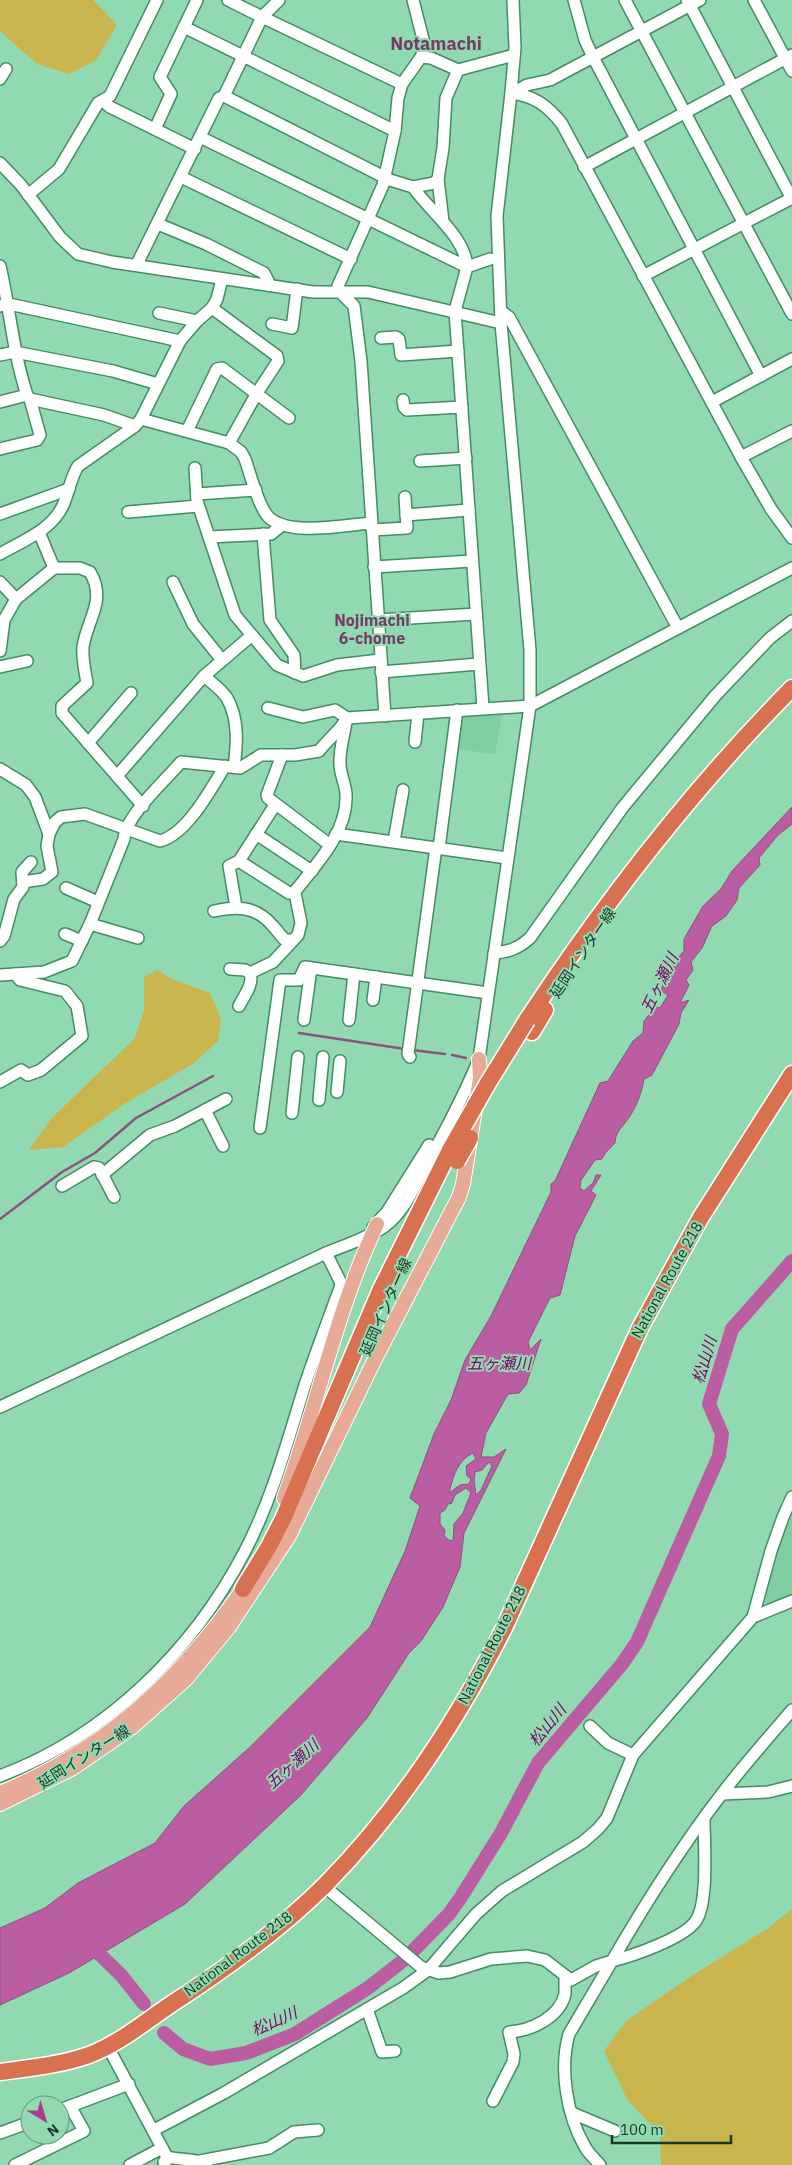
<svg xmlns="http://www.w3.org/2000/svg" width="792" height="2165" font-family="'IBM Plex Sans','Noto Sans JP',sans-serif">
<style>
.built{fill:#7fcfa2}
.green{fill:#c8b54e}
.water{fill:#bb5da2;stroke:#8b527d;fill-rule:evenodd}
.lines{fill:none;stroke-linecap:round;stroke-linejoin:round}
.stream{stroke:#8b527d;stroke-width:2.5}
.river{stroke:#bb5da2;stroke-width:14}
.minor-casing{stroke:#458b66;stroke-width:14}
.major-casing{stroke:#fff;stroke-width:16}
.highway-casing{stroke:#fff;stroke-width:19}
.minor{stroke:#fff;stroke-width:11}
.major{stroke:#e7aa96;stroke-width:14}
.highway{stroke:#d77150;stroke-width:16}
.highway-bridge-casing{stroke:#fff;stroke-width:19;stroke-linecap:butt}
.highway-bridge{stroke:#d77150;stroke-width:16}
.labels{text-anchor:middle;stroke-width:4;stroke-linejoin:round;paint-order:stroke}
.street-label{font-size:15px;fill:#1b3828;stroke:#91d9b0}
.neighbourhood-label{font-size:16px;font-weight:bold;fill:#763b66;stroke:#91d9b0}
.water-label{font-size:16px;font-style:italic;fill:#81056a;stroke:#91d9b0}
.quarter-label{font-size:18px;font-weight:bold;fill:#763b66;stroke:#91d9b0}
</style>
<rect width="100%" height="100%" fill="#91d9b0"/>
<g class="built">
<polygon points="503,711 495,754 457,749 460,715"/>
<polygon points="792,1515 792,1596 767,1605 761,1600 778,1548"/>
</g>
<g class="green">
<polygon points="0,0 93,0 117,25 96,60 69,74 37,64 0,31"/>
<polygon points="157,970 172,979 210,993 221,1019 218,1041 194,1063 124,1104 63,1147 29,1150 51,1119 135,1038 144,1011 144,977"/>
<polygon points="792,1909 792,2165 661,2165 660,2134 628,2101 604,2051 626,2021 693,1975 767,1929"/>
</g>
<path class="water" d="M792 807V824L778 835 759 858 760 865 739 888 737 900 726 916 712 926 702 948 691 962 693 970 686 980 689 985 680 1003 689 1000 681 1013 679 1024 652 1075 644 1079C642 1092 637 1105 630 1116 624 1126 615 1131 615 1143L606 1152 602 1159 595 1160 581 1180 580 1188 584 1191 593 1183 596 1175H601L591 1191 596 1195 575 1236 560 1295 550 1298 528 1342 530 1350 541 1339 526 1385 519 1393 508 1394 486 1433 481 1457H494L506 1449 464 1533 460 1567 443 1607 421 1641 409 1653 367 1718 301 1795 185 1904 69 1973 0 2005V1928L45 1908 78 1883 155 1843 184 1806 249 1748 370 1627 405 1551 420 1506 410 1498 434 1434 451 1400 465 1360 491 1316 551 1192V1184L555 1181 600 1083 608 1081 633 1041 643 1033 644 1021 655 1007 660 1008 668 995 661 991 668 969 684 951V939L703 906 721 889 732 871ZM473 1453 476 1459 466 1466 467 1476 471 1479 469 1484 460 1485 449 1493C453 1477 457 1461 473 1453ZM489 1462 492 1466 481 1490 476 1495 474 1480 475 1472 482 1470ZM466 1488 471 1493 463 1513 454 1524 453 1541 449 1540 444 1536 445 1530 440 1524V1513L445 1510 448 1504 452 1503 455 1495Z"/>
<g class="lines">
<g class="stream">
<polyline points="299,1033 405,1049"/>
<polyline points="412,1050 445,1054"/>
<polyline points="452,1055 466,1058"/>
<polyline points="0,1219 62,1172 95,1153 136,1118 213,1076"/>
</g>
<g class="river">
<polyline points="87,1942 121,1975 144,2004"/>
<polyline points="164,2033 183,2049 210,2059 246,2053 295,2034 368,1988 405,1959 449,1914 461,1897 501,1833 538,1763 622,1664 637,1642 719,1456 722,1434 709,1404 732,1329 792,1261"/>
</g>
<g class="minor-casing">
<g id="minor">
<polyline points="228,0 262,17 279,0"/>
<polyline points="574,0 585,40 593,57 761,376"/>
<polyline points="625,0 792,314"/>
<polyline points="687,0 792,199"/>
<polyline points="754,0 792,71"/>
<polyline points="184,27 395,131"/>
<polyline points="421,57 431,58 458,70"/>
<polyline points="0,79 6,69"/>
<path d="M511 93C535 96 548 106 562 124L741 457 771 509 792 538"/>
<polyline points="512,93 527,85 550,80 700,0"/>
<polyline points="224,96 390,180 413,187 434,183 438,179 443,148 446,98 458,70 514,55"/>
<polyline points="103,101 110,107 195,149"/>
<polyline points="155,129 171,94 160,77 197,0"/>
<path d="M200 137 467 267C465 236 430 212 413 187"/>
<polyline points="0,163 21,185 60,237 78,254 112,262 313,292 368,292 501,323"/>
<polyline points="584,167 792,55"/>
<polyline points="181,177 351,259"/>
<polyline points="438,179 443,222"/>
<polyline points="28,195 59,169 98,103 110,96 157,0"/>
<polyline points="158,224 206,244 264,273 270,285"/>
<polyline points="137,264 219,98 224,96 262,17 402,84"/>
<path d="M0 266C10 309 13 353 27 395L30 399 104 415 135 426"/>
<polyline points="643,276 792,198"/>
<polyline points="0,306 9,304 180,341"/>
<polyline points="501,311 509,317 678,628"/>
<polyline points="159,313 197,321"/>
<polyline points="272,324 292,328 297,289"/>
<polyline points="381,338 396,337 399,339 401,355 458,351"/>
<polyline points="0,355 15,352 113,371 158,384"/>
<polyline points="403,400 404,407 407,410 462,407"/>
<polyline points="0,402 27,395"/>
<polyline points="712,402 792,359"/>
<polyline points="141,419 229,443 257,393 278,361 277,356 212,308"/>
<polyline points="187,431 217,369 222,368 289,418"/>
<path d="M229 443 241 452 245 459C251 476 256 499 266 514 283 538 345 525 371 523"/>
<polyline points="0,449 37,440 40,435 30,399"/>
<polyline points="741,457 792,431"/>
<polyline points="420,461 466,458"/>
<polyline points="195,468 197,501 235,615 277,665 303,676 337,665 380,660"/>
<polyline points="197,494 256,490"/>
<polyline points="128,512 198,506"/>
<polyline points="0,514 69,489"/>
<polyline points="406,515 469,510"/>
<polyline points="372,530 407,528 405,497"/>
<polyline points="263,534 270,620 294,655 295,673"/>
<polyline points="209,537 271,534 282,525"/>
<path d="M0 554C24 540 53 530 64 503 69 491 71 477 78 466L135 426 141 419 180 341 197 321 212 308 217 299 222 279"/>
<polyline points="374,567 472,561"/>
<path d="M54 568H80L90 572C107 601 87 619 83 647 82 659 85 671 87 683L62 706V713L143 806"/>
<polyline points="0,582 16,599"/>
<polyline points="173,582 193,624 222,660"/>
<polyline points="378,620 476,614"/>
<polyline points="0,651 4,620 16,599 54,568 39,532"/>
<polyline points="0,667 27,661"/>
<polyline points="381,672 479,664"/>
<path d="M204 676C211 682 222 690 227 698 239 719 237 745 234 767"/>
<polyline points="268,708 303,717 335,710 347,718 530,706 792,568"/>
<polyline points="483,708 455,311 467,267 490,259"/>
<polyline points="385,716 361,361 354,306 341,293 338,286 383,185 395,131 398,98 402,84 421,57 425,47 413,0"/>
<polyline points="415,742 418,713"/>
<polyline points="88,743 131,693"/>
<polyline points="282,755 267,795 268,798 330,845"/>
<path d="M0 769 26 785 35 797 49 834 55 822 61 817 85 814 160 841C187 834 211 789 225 766"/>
<polyline points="117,776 204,676 251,636"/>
<polyline points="256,834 312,871"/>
<polyline points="336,834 507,858"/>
<polyline points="394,841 403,790"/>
<polyline points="439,848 457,710"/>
<polyline points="239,861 289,893 295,893"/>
<polyline points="23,882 43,879 52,872 47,846 49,834"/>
<polyline points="66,888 98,902"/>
<polyline points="236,907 229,866 239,861 275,805"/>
<path d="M214 911C236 906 256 906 272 925 277 930 280 935 285 940H293"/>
<polyline points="90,924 138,938"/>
<polyline points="65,934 82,941"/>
<polyline points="0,941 4,936 14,899 23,887 22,872 31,862"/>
<path d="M494 953C509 952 519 948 530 938L623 807 715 696 770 638 792 621"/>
<path d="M230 969 245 970 250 973C254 984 244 996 239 1006"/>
<path d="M250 973 273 962 298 935 301 923 295 893 296 890C317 864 348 831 346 795 346 785 340 775 340 764 339 751 344 736 346 722"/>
<path d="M0 975 44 972 72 961 90 924 124 839C126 815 165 781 181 762L240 768 261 755H295L319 751C328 739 340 731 347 718"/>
<polyline points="373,1000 376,977"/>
<polyline points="304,1020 311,968"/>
<polyline points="349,1020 354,974"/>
<polyline points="410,1057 408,1054 436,847"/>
<polyline points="0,1082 21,1070 28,1075 41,1070 82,1036 77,1006 65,991 20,980 15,974"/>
<polyline points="337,1092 340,1061"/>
<polyline points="319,1100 323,1057"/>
<polyline points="205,1110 223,1146"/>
<polyline points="292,1113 298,1057"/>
<polyline points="260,1128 280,980 299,980 305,967 488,993"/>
<polyline points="102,1175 150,1135 175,1126 226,1099"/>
<polyline points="62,1186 94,1167 99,1168 114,1197"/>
<polyline points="373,1227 387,1212 429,1145"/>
<path d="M0 1407 326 1253C346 1245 368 1238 385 1226 404 1212 415 1186 426 1166 445 1131 464 1096 479 1059L530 706V650L501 323 497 216 511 93 515 47 513 0"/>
<polyline points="753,1617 792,1601"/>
<polyline points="590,1726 608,1743 633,1755"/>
<path d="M0 1776C106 1736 193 1651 245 1551 272 1499 287 1443 304 1388 315 1354 328 1321 340 1288L341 1283 326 1253"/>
<polyline points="722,1794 768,1792 792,1786"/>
<path d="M324 1886 421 1967 439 1973 450 1972 491 1959 527 1956 545 1960 571 1980 596 1966 612 1961C645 1904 681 1847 721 1795 743 1766 768 1738 792 1710"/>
<polyline points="367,2009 382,2052 395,2051"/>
<polyline points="108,2047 167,2157 164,2162 165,2165"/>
<path d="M493 2101 513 2062 514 2054 509 2032C531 2031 560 2017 565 1994 565 1988 565 1983 565 1978"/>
<polyline points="60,2110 129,2084"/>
<polyline points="572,2113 615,2131"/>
<polyline points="154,2130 224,2093 403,1988 428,1970 476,1914 502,1891 583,1842 598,1829 607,1818 633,1755 753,1617 771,1551 783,1517 792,1497"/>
<polyline points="0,2133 30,2122"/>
<path d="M167 2157C179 2160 197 2159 206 2164"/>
<polyline points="200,2161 269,2148 294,2132 318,2130"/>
<polyline points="15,2165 84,2131 70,2106"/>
<polyline points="130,2165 162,2148"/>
<path d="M600 2165C595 2159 589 2154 585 2147 567 2116 559 2069 569 2034L612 1961C632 1956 682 1939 695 1922 709 1905 704 1842 704 1819"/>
</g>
</g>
<g class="major-casing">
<g id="major">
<path d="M284 1498C317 1407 336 1311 377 1224"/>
<path d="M0 1793C105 1750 179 1681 243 1589L246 1581"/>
<polyline points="0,1804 73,1768 131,1728 186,1679 229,1627 289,1536 375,1359 459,1197 463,1184 480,1078 479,1059"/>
</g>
</g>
<g class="highway-casing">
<g id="highway">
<path d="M527 1020C604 903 693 788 792 688"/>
<polyline points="532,1032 545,1010"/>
<polyline points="243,1589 268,1548 283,1519 381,1289 450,1150"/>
<path d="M0 2072C30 2068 61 2065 89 2055 121 2043 148 2019 176 2001 228 1967 281 1929 325 1885 399 1810 457 1721 504 1628L640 1328 701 1217 792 1074"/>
</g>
</g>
<use href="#minor" class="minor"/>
<use href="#major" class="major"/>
<use href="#highway" class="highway"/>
<g class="highway-bridge-casing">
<g id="highway-bridge">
<polyline points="450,1150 488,1083 527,1020"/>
<polyline points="457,1161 470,1138"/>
</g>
</g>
<use href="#highway-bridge" class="highway-bridge"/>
</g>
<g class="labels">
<g class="street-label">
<text transform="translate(583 953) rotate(-56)" y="5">延岡インター線</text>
<text transform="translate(667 1280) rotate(-61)" y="5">National Route 218</text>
<text transform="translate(386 1307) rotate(-66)" y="5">延岡インター線</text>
<text transform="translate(492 1645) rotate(-63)" y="5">National Route 218</text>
<text transform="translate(84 1757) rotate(-32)" y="5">延岡インター線</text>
<text transform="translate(238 1954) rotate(-37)" y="5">National Route 218</text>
</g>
<g class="neighbourhood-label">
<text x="372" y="626">Nojimachi<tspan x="372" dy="18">6-chome</tspan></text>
</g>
<g class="water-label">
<text transform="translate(659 983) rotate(-64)" y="6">五ヶ瀬川</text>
<text transform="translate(704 1360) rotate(-73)" y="6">松山川</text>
<text x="499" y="1369">五ヶ瀬川</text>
<text transform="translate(547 1725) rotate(-51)" y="6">松山川</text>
<text transform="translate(292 1764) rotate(-42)" y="6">五ヶ瀬川</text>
<text transform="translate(274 2021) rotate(-24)" y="6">松山川</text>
</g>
<g class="quarter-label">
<text x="436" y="50">Notamachi</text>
</g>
</g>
<g transform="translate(45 2120) rotate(142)"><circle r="24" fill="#91d9b0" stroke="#62997a"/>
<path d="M0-4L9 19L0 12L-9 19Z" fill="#af3a93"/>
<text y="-8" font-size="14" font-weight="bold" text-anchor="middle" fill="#1b3828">N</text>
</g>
<path d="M612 2135v8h119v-8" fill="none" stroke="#1b3828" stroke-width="2.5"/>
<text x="620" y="2135" font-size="15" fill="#1b3828" stroke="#91d9b0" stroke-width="4" paint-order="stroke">100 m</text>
</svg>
